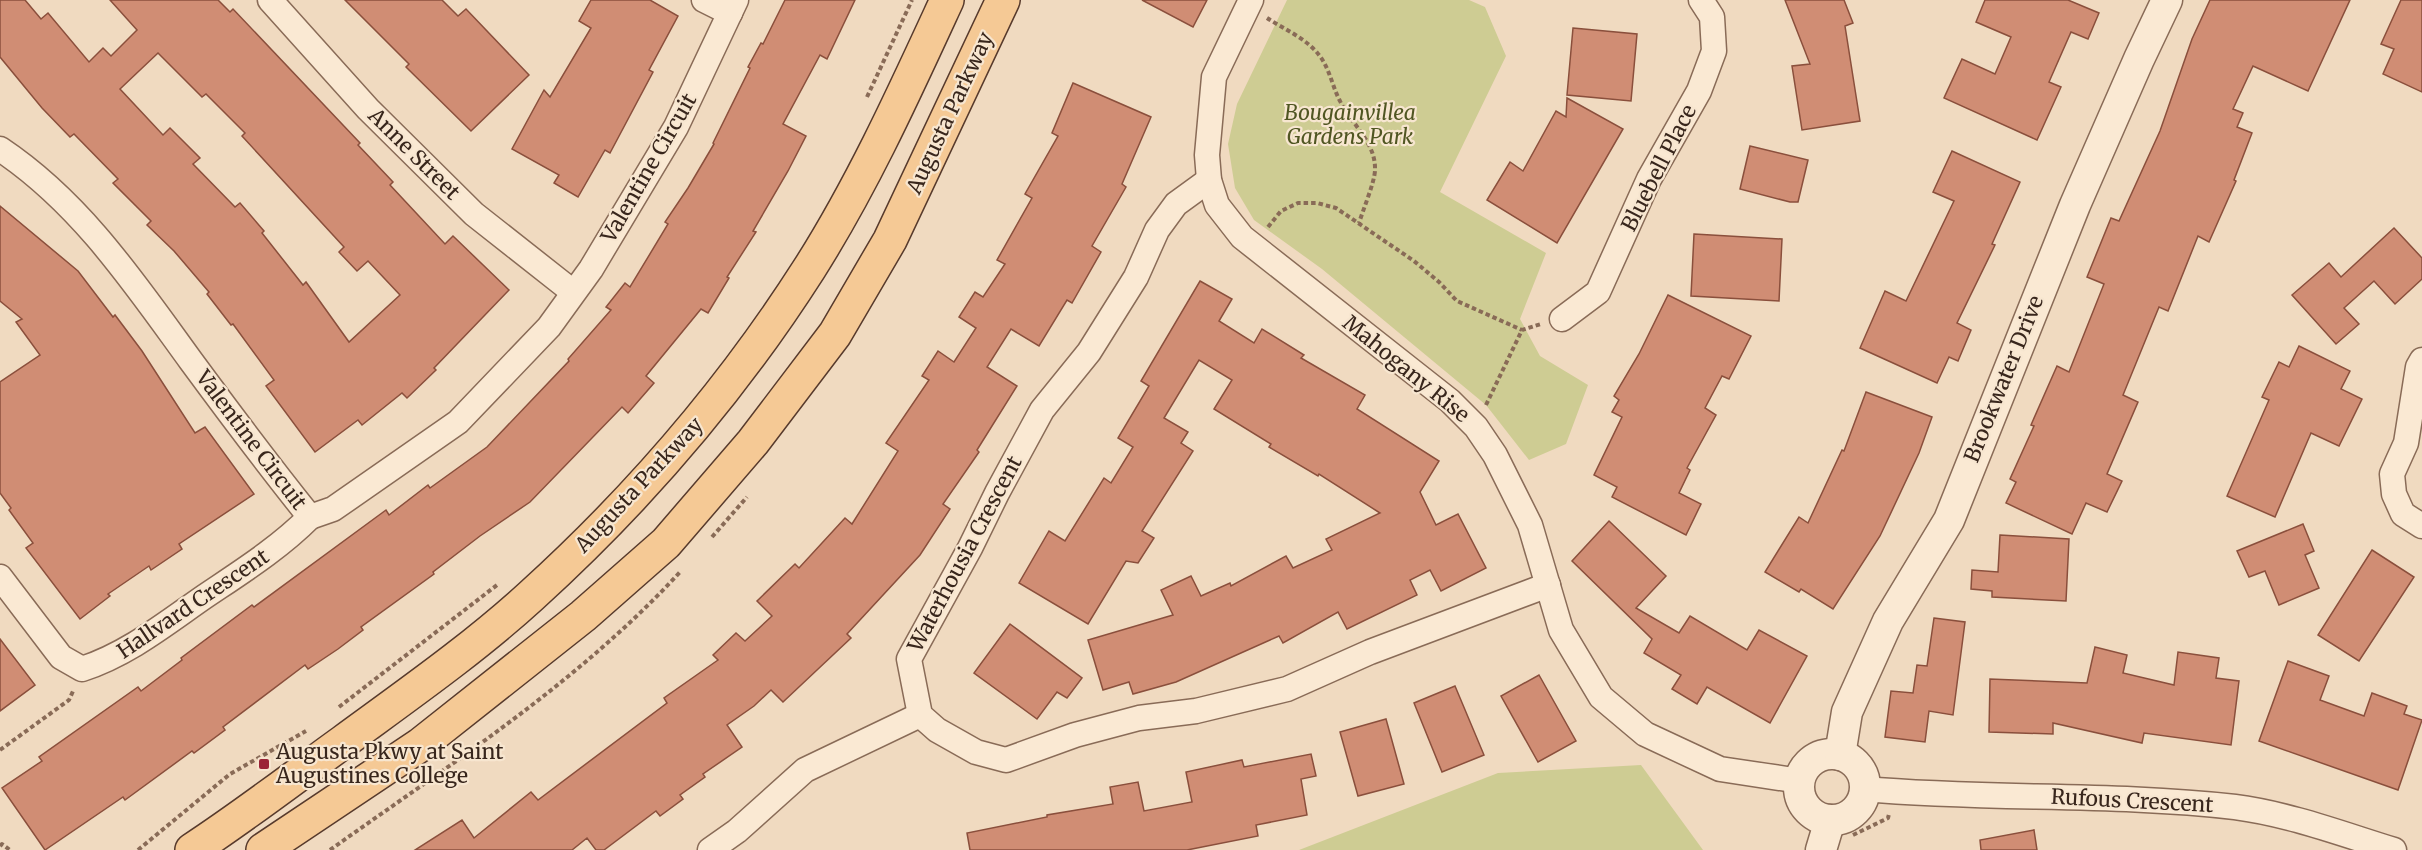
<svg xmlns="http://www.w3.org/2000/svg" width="2422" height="850" font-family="Merriweather,serif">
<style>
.green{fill:#cecc93}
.building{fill:#d08d74;stroke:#8a4f3c;stroke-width:1.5;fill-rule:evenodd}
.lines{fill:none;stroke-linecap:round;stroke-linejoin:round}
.minor-casing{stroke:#896b57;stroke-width:27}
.tertiary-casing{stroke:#896b57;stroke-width:33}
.primary-casing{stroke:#573a2c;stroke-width:36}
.path{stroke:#896b57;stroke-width:4;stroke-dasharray:4.5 3;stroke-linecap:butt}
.minor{stroke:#fae9d3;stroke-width:24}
.tertiary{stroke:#fae9d3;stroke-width:30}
.primary{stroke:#f5c995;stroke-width:33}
.poi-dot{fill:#9b2437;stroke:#f7e6d0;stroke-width:2}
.labels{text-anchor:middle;stroke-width:4.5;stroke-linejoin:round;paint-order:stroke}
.street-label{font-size:21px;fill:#38261c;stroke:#f7e6d0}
.park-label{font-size:21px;font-style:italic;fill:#505622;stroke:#f7e6d0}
.poi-label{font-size:21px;fill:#38261c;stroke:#f7e6d0;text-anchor:start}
</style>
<rect width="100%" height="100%" fill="#f0dac0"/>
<g class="green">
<polygon points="1287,0 1469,0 1485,7 1506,56 1440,192 1546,253 1520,319 1540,356 1588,385 1566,444 1529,460 1486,405 1322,269 1254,220 1235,188 1228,144 1237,104"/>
<polygon points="1641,765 1703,850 1299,850 1498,773"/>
</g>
<g class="building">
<path d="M0 0H25L41 19 48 13 89 62 103 48 111 56 137 30 110 0H218L230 12 233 9 360 143 358 145 393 182 390 185 445 244 453 236 509 290 434 368 436 370 407 398 402 393 362 425 358 420 315 452 266 386 274 380 233 324 231 325 207 294 209 292 174 251 147 225 151 221 113 183 118 179 74 134 70 137 42 108 0 57ZM158 53 202 97 206 94 245 133 242 136 344 247 339 252 357 271 368 261 400 295 349 342 306 282 303 285 262 233 264 231 240 203 235 207 193 164 200 158 170 128 163 135 120 89Z"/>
<polygon points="345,0 442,0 458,16 466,9 529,75 471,131 406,67 409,64"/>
<polygon points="591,0 650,0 678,16 649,70 653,72 610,153 605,150 578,197 554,183 559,175 512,149 544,90 550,97 591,28 579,21"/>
<polygon points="785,0 855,0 827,59 820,55 783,124 806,136 788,171 753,231 756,232 727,277 729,278 708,313 701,309 646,376 654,383 628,413 622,407 530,502 480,536 433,572 434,574 361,627 363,630 338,649 308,669 305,665 223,727 225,730 194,753 192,751 125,800 123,797 45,850 2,788 42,761 39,757 138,687 141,691 182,660 181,658 252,605 254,607 386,510 389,515 428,485 430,488 487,447 569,361 568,359 611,310 606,307 625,283 630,287 668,224 665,222 688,188 714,144 713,143 750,68 748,67 761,43 763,44"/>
<polygon points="1142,0 1207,0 1193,27"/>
<polygon points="1785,0 1844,0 1853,23 1845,26 1860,121 1802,130 1792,66 1810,64"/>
<polygon points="1985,0 2068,0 2099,13 2088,39 2071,32 2049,82 2061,87 2037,140 1944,98 1962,59 1995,74 2011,37 1976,22"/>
<polygon points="2210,0 2350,0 2308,91 2253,66 2233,109 2243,113 2237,127 2252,133 2234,180 2236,181 2209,242 2198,236 2168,311 2159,307 2123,395 2138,402 2107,474 2122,481 2107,512 2086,503 2072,534 2006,503 2016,482 2010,479 2034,426 2031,425 2057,366 2069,372 2104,284 2087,277 2111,218 2119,221 2160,131 2192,39"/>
<polygon points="2401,0 2422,0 2422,92 2383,74 2394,49 2381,44"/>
<polygon points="1573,28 1637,34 1631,101 1567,95"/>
<polygon points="1073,83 1151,117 1122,184 1126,187 1092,246 1101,252 1072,303 1067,300 1039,346 1011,329 987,367 1017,386 977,450 979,452 943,504 950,509 920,555 847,634 851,638 783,702 771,690 754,706 727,725 742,747 703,774 705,777 680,795 683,799 660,816 656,811 604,850 596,850 587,838 572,850 415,850 462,820 474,838 531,792 538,800 667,703 664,698 718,660 713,655 736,633 745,641 772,616 757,601 795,564 799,568 845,518 852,524 898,451 886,443 929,380 922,376 938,351 954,362 976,328 959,317 975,292 983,297 1005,264 997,260 1032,198 1025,194 1058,136 1052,133"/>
<polygon points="1567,98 1623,129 1557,243 1487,200 1510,162 1523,171 1556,111 1566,117"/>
<polygon points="1750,146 1808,160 1798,202 1790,202 1740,189"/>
<polygon points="1952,151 2020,182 1992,244 1995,245 1957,323 1971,330 1958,361 1949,357 1937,383 1860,348 1885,291 1906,301 1954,201 1933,192"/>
<polygon points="0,206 78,271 113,317 115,315 142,351 195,433 205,427 254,494 179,544 182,549 151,570 149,566 108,594 110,596 80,619 26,548 33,543 9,510 11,508 0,493 0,382 40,355 16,322 22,319 0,301"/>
<polygon points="2394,228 2422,258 2422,279 2395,304 2374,281 2344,308 2359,324 2336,344 2292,295 2329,263 2341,277"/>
<polygon points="1694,234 1782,239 1779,301 1691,296"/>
<polygon points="1200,281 1232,299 1219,321 1254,343 1262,329 1304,355 1301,358 1365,395 1357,409 1439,461 1420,492 1436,525 1458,514 1486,568 1441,591 1430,570 1410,580 1417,595 1347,629 1338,612 1283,643 1279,636 1176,682 1133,694 1129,682 1103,690 1088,640 1173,615 1161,590 1191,576 1201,596 1230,583 1231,586 1286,556 1293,568 1332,550 1326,539 1380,513 1319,474 1318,476 1269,447 1271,444 1214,409 1232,380 1199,360 1164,418 1188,432 1181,443 1193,451 1142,531 1154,538 1138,563 1126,561 1088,624 1019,583 1049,531 1065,541 1104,478 1111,483 1133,447 1118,438 1149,386 1141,381"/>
<polygon points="1668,295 1751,336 1729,379 1722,376 1705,408 1716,415 1687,468 1690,470 1679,493 1701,504 1686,535 1612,497 1617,487 1594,475 1622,417 1612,412 1619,400 1614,396 1639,354"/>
<polygon points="2299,346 2350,371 2341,389 2362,399 2339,446 2311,433 2275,517 2227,496 2269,400 2262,397 2279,362 2289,367"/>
<polygon points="1866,392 1932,417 1919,453 1880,536 1833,609 1801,589 1799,592 1765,572 1799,517 1808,523 1842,450 1844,451"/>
<polygon points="1609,521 1666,576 1636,608 1679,633 1690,616 1747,650 1759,630 1807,656 1770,723 1707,687 1697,704 1672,689 1681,675 1644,653 1652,639 1572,561"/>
<polygon points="2303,524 2314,551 2305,555 2319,588 2279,605 2265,571 2249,577 2237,551"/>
<polygon points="2000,535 2069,539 2066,601 1992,597 1992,591 1971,589 1972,570 1998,572"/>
<polygon points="2372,550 2414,577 2359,661 2318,635"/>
<polygon points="1934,618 1965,622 1953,715 1929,711 1925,742 1885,737 1891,691 1913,693 1917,665 1927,666"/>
<polygon points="1010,624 1082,678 1067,698 1057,692 1037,719 974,673"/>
<polygon points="0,639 35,685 0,711"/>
<polygon points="2095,647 2127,655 2123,673 2174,685 2178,652 2219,658 2216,678 2239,681 2231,745 2144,733 2142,743 2053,723 2053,734 1989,732 1990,679 2087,683"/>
<polygon points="2288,661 2329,676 2320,700 2364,716 2372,693 2407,706 2404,714 2422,720 2398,790 2259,741"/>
<polygon points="1539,675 1576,741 1538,762 1501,696"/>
<polygon points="1455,686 1484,755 1442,772 1414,703"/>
<polygon points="1386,719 1404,784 1358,796 1340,732"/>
<polygon points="1311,754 1316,776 1301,779 1307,815 1256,825 1258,836 1187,850 970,850 967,833 1047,817 1047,815 1113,804 1110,787 1138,782 1144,811 1192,802 1186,772 1242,760 1244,767"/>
<polygon points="2034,830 2037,850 1981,850 1980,840"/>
</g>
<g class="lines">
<g class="minor-casing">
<g id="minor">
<polyline points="270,0 368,109 474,214 573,292"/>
<polyline points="704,0 730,13"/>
<polyline points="1251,0 1214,77 1207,155 1209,180 1217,205 1242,237 1450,401 1476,427 1495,455 1530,525 1561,630 1601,697 1645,734 1720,769 1800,781"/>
<path d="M0 149C81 203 135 284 191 361 230 414 269 466 310 517L333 509 458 422 549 327 591 269 676 127 736 0"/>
<polyline points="1209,180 1176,204 1157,230 1136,277 1089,352 1042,410 997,493 970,548 909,659 920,715 937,730 976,752 1006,760 1075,735 1139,718 1196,711 1287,689 1370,652 1548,585"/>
<polyline points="1562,319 1598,292 1649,179 1699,91 1714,51 1712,17 1701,0"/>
<polyline points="2422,360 2418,367 2406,443 2392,474 2394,494 2403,514 2422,526"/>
<path d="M0 577 61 657 82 669C128 654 165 624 204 597 241 572 278 549 310 517"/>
<path d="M1865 789C1988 800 2112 793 2235 807 2289 814 2342 834 2394 850"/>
<polyline points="710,850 737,831 805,770 920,715"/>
</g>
</g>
<g class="tertiary-casing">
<g id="tertiary">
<circle cx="1832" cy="787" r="33"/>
<polyline points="1840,755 1847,712 1888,621 1949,520 2075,205 2139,59 2167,0"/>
<polyline points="1821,850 1830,820"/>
</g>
</g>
<g class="primary-casing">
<g id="primary">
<path d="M192 850C244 816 293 778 343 742 407 695 473 649 531 596 639 498 731 391 809 269 863 184 905 91 947 0"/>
<polyline points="263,850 420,745 583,616 666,543 753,442 835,334 890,240 1003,0"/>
</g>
</g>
<g class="path">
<path d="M1267 18C1284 29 1307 39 1319 55 1330 69 1332 86 1340 101 1351 124 1376 142 1375 170 1375 181 1363 210 1359 223"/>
<polyline points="867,97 912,0"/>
<polyline points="1268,227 1281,211 1298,203 1317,203 1336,208 1414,261 1439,282 1457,301 1522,330"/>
<polyline points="1486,405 1522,330 1541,324"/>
<polyline points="712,537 747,497"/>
<polyline points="339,707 497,585"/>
<polyline points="0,750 69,700 74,689"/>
<polyline points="1853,835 1888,818 1889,814"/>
<polyline points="0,846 2,844 10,850"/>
<polyline points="138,850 230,774 306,731"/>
<path d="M330 850C452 763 579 682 681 571"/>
</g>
<use href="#minor" class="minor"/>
<use href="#tertiary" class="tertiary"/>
<use href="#primary" class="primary"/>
</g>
<rect class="poi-dot" x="258" y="758" width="12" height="12" rx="3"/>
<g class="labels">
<g class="street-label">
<text transform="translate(950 113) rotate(-65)" y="7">Augusta Parkway</text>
<text transform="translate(414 154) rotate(45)" y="7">Anne Street</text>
<text transform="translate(649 168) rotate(-60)" y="7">Valentine Circuit</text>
<text transform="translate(1659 168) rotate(-63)" y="7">Bluebell Place</text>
<text transform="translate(1406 369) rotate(39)" y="7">Mahogany Rise</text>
<text transform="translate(2004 379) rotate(-68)" y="7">Brookwater Drive</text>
<text transform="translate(251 440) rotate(53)" y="7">Valentine Circuit</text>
<text transform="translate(639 485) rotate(-47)" y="7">Augusta Parkway</text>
<text transform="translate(965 554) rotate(-62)" y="7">Waterhousia Crescent</text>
<text transform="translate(193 604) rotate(-34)" y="7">Hallvard Crescent</text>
<text transform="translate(2132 801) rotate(3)" y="7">Rufous Crescent</text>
</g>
<g class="park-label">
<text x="1350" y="120">Bougainvillea<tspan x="1350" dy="24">Gardens Park</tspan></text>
</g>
<g class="poi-label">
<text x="276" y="759">Augusta Pkwy at Saint<tspan x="276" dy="24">Augustines College</tspan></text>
</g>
</g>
</svg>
